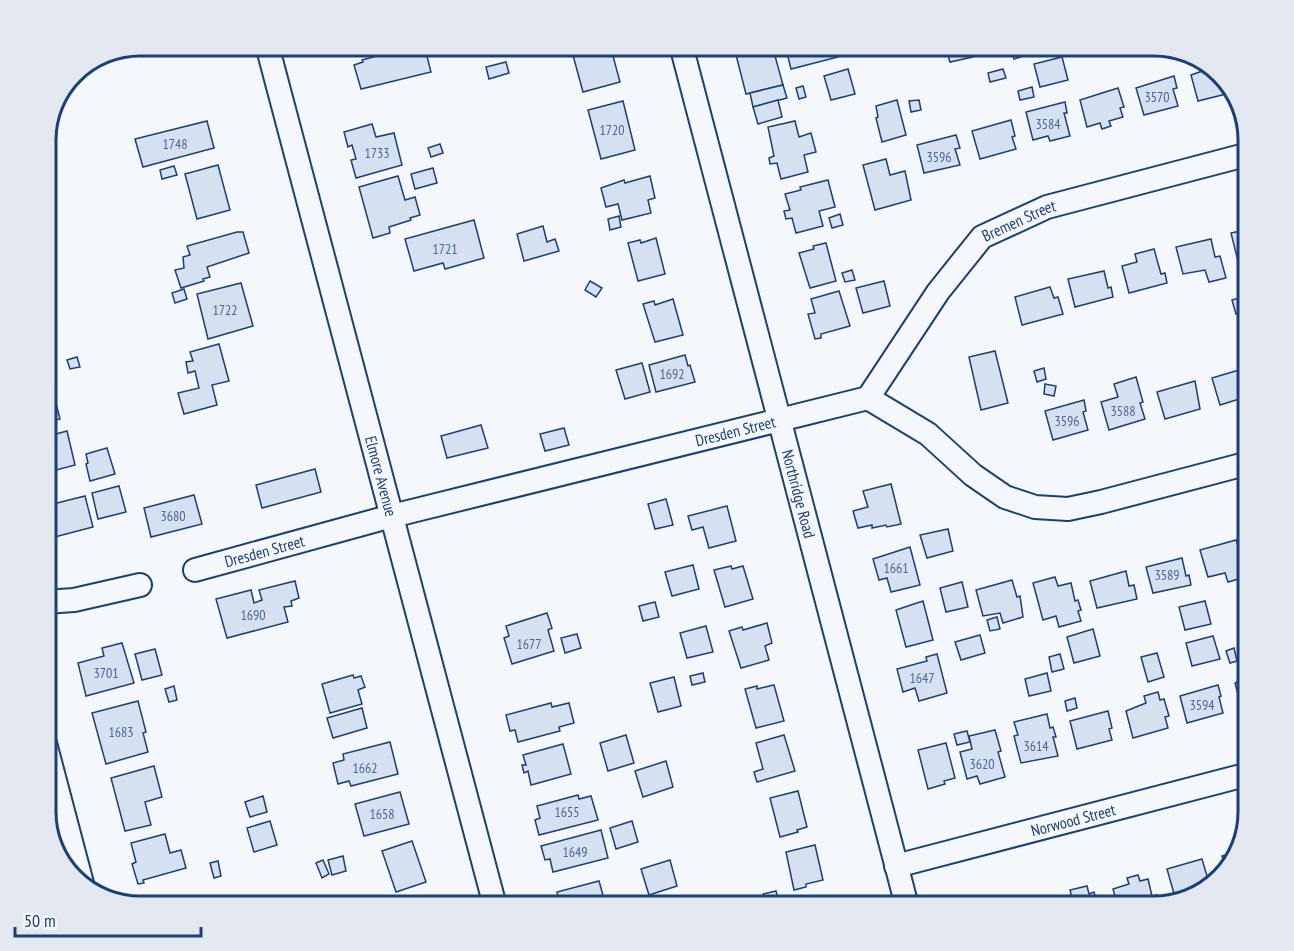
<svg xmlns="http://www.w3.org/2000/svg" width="1294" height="951" font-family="'PT Sans Narrow',sans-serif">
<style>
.building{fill:#d5e0f0;stroke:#1d3f73;stroke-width:1.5}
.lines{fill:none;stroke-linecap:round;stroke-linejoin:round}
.street-casing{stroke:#1d3f73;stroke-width:26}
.street{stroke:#f4f7fb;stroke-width:22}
.labels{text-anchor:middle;stroke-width:4.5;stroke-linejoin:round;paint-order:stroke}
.number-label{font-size:14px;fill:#4b6792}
.street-label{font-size:16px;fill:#1d3f73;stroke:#f4f7fb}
.rim{fill:none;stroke:#1d3f73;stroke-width:3}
</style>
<rect width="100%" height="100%" fill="#f4f7fb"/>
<g class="building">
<polygon points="346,45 387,45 349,55"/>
<polygon points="418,45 424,45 431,72 361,89 354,65 363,62 362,60"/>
<polygon points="582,45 610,45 620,82 583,92 571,48"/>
<polygon points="741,45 772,45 783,85 746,94 734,47"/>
<polygon points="785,45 835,45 838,57 791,69"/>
<polygon points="848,45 884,45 850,54"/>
<polygon points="945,45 970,45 973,57 950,62"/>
<polygon points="1010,45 1035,45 1037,52 1014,59"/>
<polygon points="1062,57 1068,80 1040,87 1034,64"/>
<polygon points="506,62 509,73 489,79 486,67"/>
<polygon points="1214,67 1234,92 1198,101 1191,75"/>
<polygon points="848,69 855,94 831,100 824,76"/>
<polygon points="1003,69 1006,78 990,82 988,73"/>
<polygon points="1174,76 1177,88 1173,89 1178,106 1144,115 1136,88"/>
<polygon points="783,85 787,98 753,107 750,93"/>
<polygon points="803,86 806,97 799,99 796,88"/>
<polygon points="1032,87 1034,97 1020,100 1018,91"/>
<polygon points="1118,88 1124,107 1120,108 1123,117 1109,121 1111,126 1102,129 1100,123 1087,127 1080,100"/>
<polygon points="778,100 782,117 758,124 753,107"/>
<polygon points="897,100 906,135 882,142 876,118 878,117 876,106"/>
<polygon points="919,100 921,110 911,112 909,101"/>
<polygon points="623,101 635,150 601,159 588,110"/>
<polygon points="1065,102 1067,113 1064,113 1070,136 1050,141 1048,136 1033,140 1026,112"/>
<polygon points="1011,120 1015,136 1012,137 1016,149 980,159 972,131"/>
<polygon points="207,121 214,148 143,167 135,139"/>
<polygon points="795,121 799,137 811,133 816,152 804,155 808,172 781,179 777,163 770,164 769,158 774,156 768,127"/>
<polygon points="372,124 376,137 394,133 402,165 356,178 351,160 356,159 352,145 348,147 344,132"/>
<polygon points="956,135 960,148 955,149 960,165 924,173 917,145"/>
<polygon points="440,144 443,153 431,157 428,148"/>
<polygon points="886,159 890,175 905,171 911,200 875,210 863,165"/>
<polygon points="218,165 230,210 197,219 185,174"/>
<polygon points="174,166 177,175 162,179 160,170"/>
<polygon points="433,168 437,183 415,189 411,174"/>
<polygon points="398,176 405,200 415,197 420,215 410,218 411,220 389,227 390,233 373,238 359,187"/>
<polygon points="650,176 655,198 648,200 651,213 622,220 618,204 606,207 601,188 624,180 625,183"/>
<polygon points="828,180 835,207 819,211 823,226 796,233 792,218 786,219 784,211 790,210 785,194 801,190 800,187"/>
<polygon points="840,214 843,225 832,228 829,218"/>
<polygon points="619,216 621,227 610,230 608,219"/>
<polygon points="474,220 484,258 445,269 443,263 414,271 405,239"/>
<polygon points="543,226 547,242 555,239 559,251 524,261 517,234"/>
<polygon points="1249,229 1249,258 1238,261 1231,233"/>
<polygon points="237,232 243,232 249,253 207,267 210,277 203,279 204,281 181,288 175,270 184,268 183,257 190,255 187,246"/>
<polygon points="656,238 665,274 638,281 628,243 640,240 641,243"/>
<polygon points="1211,239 1215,257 1220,256 1226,278 1209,282 1205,270 1183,274 1176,247"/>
<polygon points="826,243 836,281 810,288 799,253 814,249 813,246"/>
<polygon points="1154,249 1161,274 1165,273 1167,283 1129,293 1122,266 1137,262 1135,254"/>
<polygon points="852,270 855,280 845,282 842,273"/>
<polygon points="1104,271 1108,288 1111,287 1113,297 1075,307 1068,279"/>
<polygon points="590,281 602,288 596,297 585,290"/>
<polygon points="884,281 890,306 863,313 856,288"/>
<polygon points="241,283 253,326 208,339 197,294"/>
<polygon points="1050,287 1054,298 1058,297 1063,314 1022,325 1015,297"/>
<polygon points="184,289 187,299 175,303 172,293"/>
<polygon points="839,291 850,326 821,334 821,338 815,339 808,314 815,313 811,299"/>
<polygon points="1243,297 1247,311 1236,314 1232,300"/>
<polygon points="673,299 683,335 655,342 643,304 654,301 655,305"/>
<polygon points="219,344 229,381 212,385 217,405 184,414 178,393 199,388 195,371 188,373 186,362 193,361 190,352"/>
<polygon points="995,351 1008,403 981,410 969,357"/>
<polygon points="685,355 688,366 690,365 695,382 656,392 649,365"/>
<polygon points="77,357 80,367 70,369 67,360"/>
<polygon points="642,363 650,392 625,399 616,370"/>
<polygon points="1249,367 1249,396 1220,405 1212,378"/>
<polygon points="1044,368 1046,379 1037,382 1034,371"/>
<polygon points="48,372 60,419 45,423 45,373"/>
<polygon points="1136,377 1143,402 1140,403 1145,419 1109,430 1101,402 1118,397 1114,384"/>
<polygon points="1195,381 1200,409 1165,419 1157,392"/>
<polygon points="1045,384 1056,386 1054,396 1044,394"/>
<polygon points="1084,400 1086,411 1083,412 1088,430 1053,440 1045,411"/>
<polygon points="481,425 488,448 447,458 441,436"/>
<polygon points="564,428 569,445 545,451 540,434"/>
<polygon points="67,431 75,465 45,473 45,437"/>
<polygon points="107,448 115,474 90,481 86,464 88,463 86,454"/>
<polygon points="315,469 321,492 262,508 256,485"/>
<polygon points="891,484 901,524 887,527 886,525 872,528 872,525 858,528 853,511 868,507 863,491"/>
<polygon points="119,486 126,512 98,519 92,493"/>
<polygon points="194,495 202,524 151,537 144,508"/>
<polygon points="85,496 93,527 47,539 45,506"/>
<polygon points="666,499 673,525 655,529 648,504"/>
<polygon points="727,506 736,541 709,548 703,527 692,530 688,516"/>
<polygon points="948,529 953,551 927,558 920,535"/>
<polygon points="1236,540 1249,576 1228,582 1225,573 1208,577 1200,550"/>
<polygon points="910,547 920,585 891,592 887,578 879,580 873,559"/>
<polygon points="1182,558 1186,576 1189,575 1191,585 1153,593 1146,567"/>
<polygon points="693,565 699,589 672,596 665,572"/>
<polygon points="731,566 732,569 743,566 753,599 725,607 714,570"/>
<polygon points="1126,571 1129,586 1134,585 1137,599 1097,608 1090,581"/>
<polygon points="1055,577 1058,586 1071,583 1075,601 1078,600 1081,610 1078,611 1081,621 1059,627 1056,616 1043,620 1033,583"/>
<polygon points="1012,580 1017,597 1020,596 1023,617 1003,623 1000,613 983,616 976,590"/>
<polygon points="295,581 299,598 291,601 292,606 284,607 288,622 227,638 216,599 251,590 254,603 262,600 259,590"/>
<polygon points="962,582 968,607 946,612 940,588"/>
<polygon points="923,601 933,640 906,647 896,610"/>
<polygon points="1205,601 1211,624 1185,630 1179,607"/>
<polygon points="655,602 659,617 643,621 639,606"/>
<polygon points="547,613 552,628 548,630 554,651 512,664 504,638 509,636 506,626"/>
<polygon points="997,617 1000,629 990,631 987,620"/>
<polygon points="767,623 772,643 765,646 769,660 741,668 729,631 742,627 743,630"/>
<polygon points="706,626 713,652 687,658 680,633"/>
<polygon points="1249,626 1249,651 1247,651 1241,628"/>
<polygon points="1093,629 1100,656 1074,663 1067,637"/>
<polygon points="577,634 581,648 565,653 561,638"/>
<polygon points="980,635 985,653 961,660 955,642"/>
<polygon points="1213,636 1220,659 1192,666 1186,643"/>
<polygon points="122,643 134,683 86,696 78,663 104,656 102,648"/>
<polygon points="1234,648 1237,661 1230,663 1226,651"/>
<polygon points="155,649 162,675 142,680 135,654"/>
<polygon points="1157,653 1164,677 1148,682 1141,657"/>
<polygon points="937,654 947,693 919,701 915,688 903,692 897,669 927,661 926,657"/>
<polygon points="1060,654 1064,669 1052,672 1049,657"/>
<polygon points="703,673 705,682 692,685 690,676"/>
<polygon points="1047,673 1051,691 1029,696 1025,679"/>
<polygon points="353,675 354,678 361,676 365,687 358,690 362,704 330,713 322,684"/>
<polygon points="674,677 681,706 658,712 650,683"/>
<polygon points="1247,678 1249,678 1249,708 1242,710 1235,683"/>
<polygon points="774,685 784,721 756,728 745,689 757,686 757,689"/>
<polygon points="1218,685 1221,696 1219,697 1223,713 1187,723 1180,696"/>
<polygon points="174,686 177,700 169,702 165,689"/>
<polygon points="1158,692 1160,700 1164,699 1169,716 1165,717 1168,728 1133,738 1126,711 1146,703 1144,696"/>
<polygon points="1075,698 1077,708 1067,711 1065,701"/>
<polygon points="138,701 146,732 143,733 148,752 106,764 92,713"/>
<polygon points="551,703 552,707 569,703 574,723 559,727 560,731 518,742 515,730 510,731 506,715"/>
<polygon points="362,708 367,728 333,738 327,718"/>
<polygon points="1108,711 1112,728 1109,729 1112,740 1077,749 1070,721"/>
<polygon points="1047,714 1050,728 1053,727 1056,737 1053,737 1058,756 1021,763 1014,736 1018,735 1014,722"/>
<polygon points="995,730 1001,751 998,752 1005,777 980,784 977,776 967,779 960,752 972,749 969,736"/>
<polygon points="967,731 970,742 957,745 954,734"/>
<polygon points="626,735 634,763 608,771 600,743"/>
<polygon points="784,735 795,771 757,782 754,772 763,769 756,743"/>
<polygon points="390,742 398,774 351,786 349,781 338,784 333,763 344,760 343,754"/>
<polygon points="946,743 955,778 944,781 945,784 928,789 918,750"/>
<polygon points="563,744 571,774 531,785 528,771 524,773 522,765 526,765 523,755"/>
<polygon points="666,761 673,787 643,797 635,771"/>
<polygon points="154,766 162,797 145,802 151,825 125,831 111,778"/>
<polygon points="798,791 807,827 797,830 798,832 780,837 770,798"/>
<polygon points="400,792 409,824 364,836 355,804"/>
<polygon points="578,795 579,799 591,796 598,820 539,835 535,820 540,818 537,806"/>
<polygon points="263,796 267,812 250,817 245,802"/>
<polygon points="270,821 277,845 254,852 247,828"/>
<polygon points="632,821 638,842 616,849 610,828"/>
<polygon points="601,830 608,858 553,872 550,859 545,860 541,846"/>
<polygon points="165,834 170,853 181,850 186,868 143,880 144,883 138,884 132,864 136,862 131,843"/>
<polygon points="412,841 426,882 396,892 382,851"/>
<polygon points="1239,842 1230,869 1227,871 1222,856 1234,853 1231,844"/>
<polygon points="815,845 823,880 806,884 806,887 794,890 786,852"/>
<polygon points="343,856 346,871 332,875 328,860"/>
<polygon points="1202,859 1207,876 1210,875 1212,883 1203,891 1175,897 1167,869"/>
<polygon points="323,860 329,874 322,878 316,863"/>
<polygon points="670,860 677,886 649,895 641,869"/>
<polygon points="218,861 221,876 214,878 210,863"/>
<polygon points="1138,875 1140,881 1148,879 1152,896 1157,895 1159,905 1118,906 1113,889 1129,884 1127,878"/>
<polygon points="599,881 606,906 560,906 557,892"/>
<polygon points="1087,886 1089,894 1094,892 1098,906 1060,906 1058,901 1072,898 1070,890"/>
<polygon points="776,891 779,902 765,905 763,894"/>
<polygon points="186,896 189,906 149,906"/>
</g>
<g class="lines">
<g class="street-casing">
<g id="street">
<path id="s1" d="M267 45 495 906"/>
<path id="s2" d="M681 45 907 906"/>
<path id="s3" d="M868 398 938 292 982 237 1047 207 1249 154"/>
<path id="s4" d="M195 570 392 516 868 398 928 434 973 475 1005 497 1035 507 1068 509 1101 502 1249 463"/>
<polyline points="45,602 74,600 140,585"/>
<polyline points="45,743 83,887"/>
<path id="s5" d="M896 866 1249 774"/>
</g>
</g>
<use href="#street" class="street"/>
</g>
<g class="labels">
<g class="number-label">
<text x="1157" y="102">3570</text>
<text x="1048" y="129">3584</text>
<text x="612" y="135">1720</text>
<text x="175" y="149">1748</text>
<text x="377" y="158">1733</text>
<text x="939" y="162">3596</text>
<text x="445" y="254">1721</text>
<text x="225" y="315">1722</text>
<text x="672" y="379">1692</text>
<text x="1123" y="416">3588</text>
<text x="1067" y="426">3596</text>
<text x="173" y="521">3680</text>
<text x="896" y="573">1661</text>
<text x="1167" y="580">3589</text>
<text x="253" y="620">1690</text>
<text x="529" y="649">1677</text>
<text x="106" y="678">3701</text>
<text x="922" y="683">1647</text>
<text x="1202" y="710">3594</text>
<text x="121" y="737">1683</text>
<text x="1036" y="751">3614</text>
<text x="982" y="769">3620</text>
<text x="365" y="773">1662</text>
<text x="567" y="817">1655</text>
<text x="382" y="819">1658</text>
<text x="575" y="857">1649</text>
</g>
<g class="street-label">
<text dy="6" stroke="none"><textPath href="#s3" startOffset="238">Bremen Street</textPath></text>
<text dy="6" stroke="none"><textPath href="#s4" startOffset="558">Dresden Street</textPath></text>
<text dy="6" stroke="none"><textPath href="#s1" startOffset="446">Elmore Avenue</textPath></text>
<text dy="6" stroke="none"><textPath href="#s2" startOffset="464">Northridge Road</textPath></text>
<text dy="6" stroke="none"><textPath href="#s4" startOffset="72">Dresden Street</textPath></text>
<text dy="6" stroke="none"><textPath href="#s5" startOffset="183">Norwood Street</textPath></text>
</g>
</g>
<path d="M0 0H1294V951H0ZM140 56H1154A84 84 0 0 1 1238 140V812A84 84 0 0 1 1154 896H140A84 84 0 0 1 56 812V140A84 84 0 0 1 140 56Z" fill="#e3e8f0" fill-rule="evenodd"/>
<path class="rim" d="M140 56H1154A84 84 0 0 1 1238 140V812A84 84 0 0 1 1154 896H140A84 84 0 0 1 56 812V140A84 84 0 0 1 140 56Z"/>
<path d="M15 927v9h186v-9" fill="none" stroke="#1d3f73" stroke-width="3"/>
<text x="24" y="927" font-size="18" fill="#1d3f73" stroke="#f4f7fb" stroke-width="4.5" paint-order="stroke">50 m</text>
</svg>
